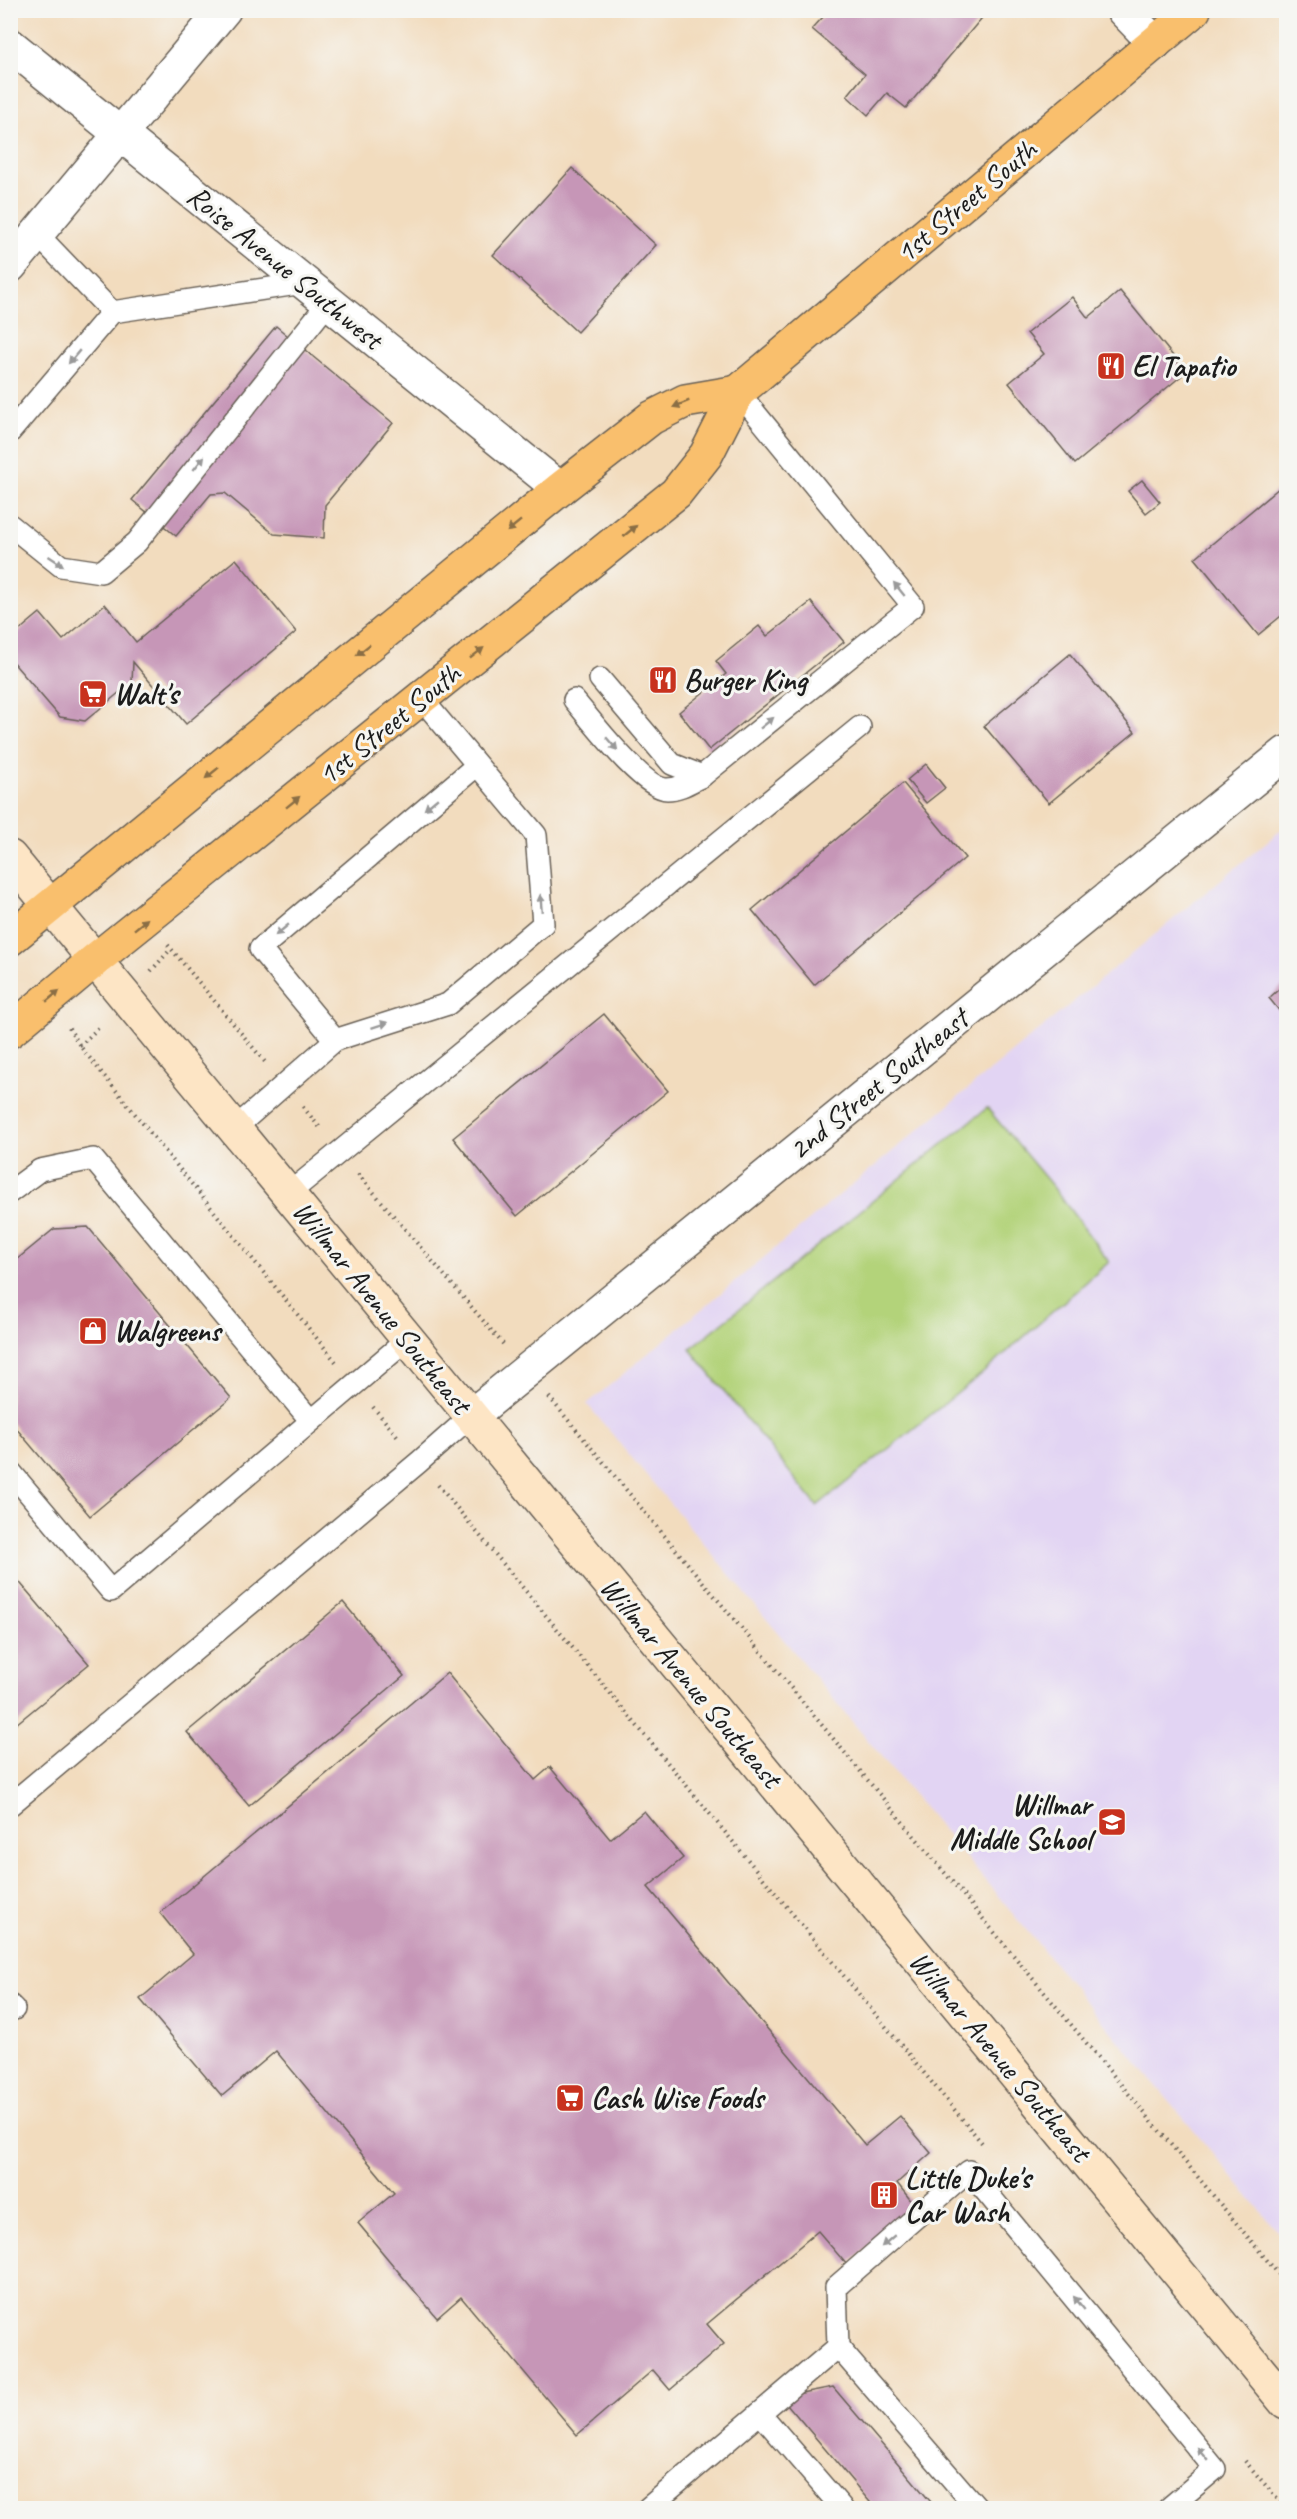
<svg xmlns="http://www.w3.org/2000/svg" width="1297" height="2519" font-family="Caveat,sans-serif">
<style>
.built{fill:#e2d4f3}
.green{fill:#b3d37a;stroke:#68784b;stroke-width:1.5}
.building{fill:#c696b7}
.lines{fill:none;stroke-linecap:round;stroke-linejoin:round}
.service-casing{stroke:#675f55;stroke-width:24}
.minor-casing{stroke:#675f55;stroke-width:36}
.secondary-casing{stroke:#675f55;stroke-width:36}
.primary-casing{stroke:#675f55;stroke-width:36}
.path{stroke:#675f55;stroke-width:4;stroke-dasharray:1.5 4.5;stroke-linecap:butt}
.service{stroke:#fff;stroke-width:21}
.minor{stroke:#fff;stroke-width:33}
.secondary{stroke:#fde5c5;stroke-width:33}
.primary{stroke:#f9bf6d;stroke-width:33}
.oneway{fill:#999}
.oneway2{fill:#8a6e44}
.labels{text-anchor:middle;stroke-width:6;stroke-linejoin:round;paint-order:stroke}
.street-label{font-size:30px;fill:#1c1c1c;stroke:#f6f6f2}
.poi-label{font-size:30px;font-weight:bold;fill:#1c1c1c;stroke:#f6f6f2;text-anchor:start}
</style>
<rect width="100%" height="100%" fill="#f6f6f2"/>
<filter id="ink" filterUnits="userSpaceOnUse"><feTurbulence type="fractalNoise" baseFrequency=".0167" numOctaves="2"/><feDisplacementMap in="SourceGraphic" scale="12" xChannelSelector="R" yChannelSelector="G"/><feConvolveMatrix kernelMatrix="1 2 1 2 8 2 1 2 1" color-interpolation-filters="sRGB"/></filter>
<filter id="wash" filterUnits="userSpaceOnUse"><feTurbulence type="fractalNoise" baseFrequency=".008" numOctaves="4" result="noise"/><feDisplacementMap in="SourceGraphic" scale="24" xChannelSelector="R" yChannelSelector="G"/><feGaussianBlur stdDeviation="1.35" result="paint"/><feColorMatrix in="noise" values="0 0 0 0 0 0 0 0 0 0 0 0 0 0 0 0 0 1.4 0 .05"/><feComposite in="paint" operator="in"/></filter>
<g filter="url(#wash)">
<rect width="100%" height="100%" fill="#f2dcbe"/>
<polygon class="built" points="1286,826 1286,2241 587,1404"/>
<polygon class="green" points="987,1108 1054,1188 1109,1262 984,1372 817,1506 690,1349"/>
<g id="blocks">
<g class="building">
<polygon points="815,10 983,10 986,13 906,108 887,93 868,115 847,96 865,74 812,29 823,17"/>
<polygon points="572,168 656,245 577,332 493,255"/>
<polygon points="1120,291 1186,372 1075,464 1009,383 1044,354 1027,333 1072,297 1088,318"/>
<polygon points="276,326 393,423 325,505 324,538 274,534 225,493 211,494 176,536 132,500"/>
<polygon points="1142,480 1160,502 1146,513 1128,491"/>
<polygon points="1286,482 1286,612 1258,635 1195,558"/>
<polygon points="236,559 296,632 186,724 133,662 132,682 85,721 60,717 10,659 10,638 40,613 63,640 105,604 136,642"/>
<polygon points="811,602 844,642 709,750 679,712 726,674 716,661 759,626 767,636"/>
<polygon points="1070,654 1135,732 1049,803 984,726"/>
<polygon points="926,764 945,788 926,803 907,780"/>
<polygon points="903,783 965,858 814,985 752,910"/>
<polygon points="1286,983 1286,1019 1269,998"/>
<polygon points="604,1014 668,1091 517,1216 453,1138"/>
<polygon points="88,1227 231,1398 90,1516 10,1421 10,1265 54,1229"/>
<polygon points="10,1571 89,1664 10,1729"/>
<polygon points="343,1602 404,1676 249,1806 187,1732"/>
<polygon points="447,1673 535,1780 550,1767 610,1839 644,1811 683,1858 648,1887 865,2145 900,2116 931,2153 897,2183 916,2207 847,2265 818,2231 707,2324 724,2344 670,2390 653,2370 577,2435 461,2297 437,2318 358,2223 394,2193 276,2051 222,2096 140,1999 193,1954 160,1913"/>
<polygon points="833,2387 936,2508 875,2508 781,2397"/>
</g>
</g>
</g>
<g filter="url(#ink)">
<use href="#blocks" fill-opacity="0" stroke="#675f55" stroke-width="1.5"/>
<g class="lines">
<g class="service-casing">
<g id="service">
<polyline points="37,234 112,312"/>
<polyline points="10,432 112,312 304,283"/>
<polyline points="10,525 61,566 101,572 137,542 328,303"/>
<polyline points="600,679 672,764 702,776"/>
<polyline points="421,698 536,835 543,924 448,1004 335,1040 260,949 476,766"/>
<path d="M574 700C591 720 643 789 667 789 680 789 690 782 702 776L913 606 738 392"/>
<polyline points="234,1129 335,1040"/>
<polyline points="10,1192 40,1170 93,1159 311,1421"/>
<polyline points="288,1194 860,727"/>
<polyline points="10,1471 111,1591 408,1339"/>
<polyline points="10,1805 419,1462 471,1416"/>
<polyline points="10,2005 14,2009"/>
<polyline points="838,2347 836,2287 969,2171 1215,2469 1169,2508"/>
<polyline points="760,2413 842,2508"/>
<polyline points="648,2508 838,2347 977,2508"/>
</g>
</g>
<g class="minor-casing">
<g id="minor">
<polyline points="1123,10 1155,43"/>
<polyline points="10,45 560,489"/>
<polyline points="10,266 224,10"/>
<polyline points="471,1416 1286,753"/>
</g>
</g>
<g class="secondary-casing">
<polyline id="secondary" points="10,857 1286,2403"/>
</g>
<g class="primary-casing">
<g id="primary">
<polyline points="10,939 560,489 651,418 685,401 738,392"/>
<polyline points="10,1031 95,960 676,493 706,455 738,392 1194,10"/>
</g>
</g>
<g class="path">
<polyline points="168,945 265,1062"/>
<polyline points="151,971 170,950"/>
<polyline points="69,1028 80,1046 336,1362"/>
<polyline points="80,1046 101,1025"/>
<polyline points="303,1107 321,1129"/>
<polyline points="358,1174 503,1344"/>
<polyline points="549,1397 1286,2283"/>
<polyline points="373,1407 399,1438"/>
<polyline points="438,1485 982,2143"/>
<polyline points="1245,2461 1285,2508"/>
</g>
<use href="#service" class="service"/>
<use href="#minor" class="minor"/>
<use href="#secondary" class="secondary"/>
<use href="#primary" class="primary"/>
</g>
<defs><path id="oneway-solid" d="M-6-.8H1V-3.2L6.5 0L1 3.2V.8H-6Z" transform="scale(1.5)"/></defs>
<g class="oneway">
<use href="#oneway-solid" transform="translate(74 357) rotate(130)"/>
<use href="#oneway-solid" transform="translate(199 463) rotate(-51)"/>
<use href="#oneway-solid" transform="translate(56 561) rotate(33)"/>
<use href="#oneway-solid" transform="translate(899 589) rotate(-129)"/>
<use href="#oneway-solid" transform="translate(767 723) rotate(-39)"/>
<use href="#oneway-solid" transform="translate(612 744) rotate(49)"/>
<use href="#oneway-solid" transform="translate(431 804) rotate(140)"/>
<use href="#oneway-solid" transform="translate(541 903) rotate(-95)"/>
<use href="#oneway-solid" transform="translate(282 930) rotate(140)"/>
<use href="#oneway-solid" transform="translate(380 1025) rotate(-18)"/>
<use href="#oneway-solid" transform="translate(888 2241) rotate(139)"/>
<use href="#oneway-solid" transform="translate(1079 2303) rotate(-129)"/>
<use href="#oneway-solid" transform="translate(1203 2454) rotate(-130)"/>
</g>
<g class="oneway2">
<use href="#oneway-solid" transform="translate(681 404) rotate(158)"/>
<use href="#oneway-solid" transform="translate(514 526) rotate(141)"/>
<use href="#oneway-solid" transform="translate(630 531) rotate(-39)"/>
<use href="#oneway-solid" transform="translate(363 650) rotate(141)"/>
<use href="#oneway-solid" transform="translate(477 653) rotate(-38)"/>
<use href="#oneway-solid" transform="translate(212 773) rotate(141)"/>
<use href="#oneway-solid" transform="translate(293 802) rotate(-39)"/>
<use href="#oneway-solid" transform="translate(141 924) rotate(-39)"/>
<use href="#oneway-solid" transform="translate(53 996) rotate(-40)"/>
</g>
</g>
<defs>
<g id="restaurant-square" transform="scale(1.5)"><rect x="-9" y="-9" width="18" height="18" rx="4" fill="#c8321e" stroke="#f6f6f2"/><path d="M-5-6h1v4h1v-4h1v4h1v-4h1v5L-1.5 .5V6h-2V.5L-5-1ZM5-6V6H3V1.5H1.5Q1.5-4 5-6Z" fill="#fff"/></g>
<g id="supermarket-square" transform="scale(1.5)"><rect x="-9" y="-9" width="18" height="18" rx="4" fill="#c8321e" stroke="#f6f6f2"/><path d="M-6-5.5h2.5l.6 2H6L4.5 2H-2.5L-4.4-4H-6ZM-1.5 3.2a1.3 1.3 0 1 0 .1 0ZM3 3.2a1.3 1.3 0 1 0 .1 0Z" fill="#fff"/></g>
<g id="shop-square" transform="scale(1.5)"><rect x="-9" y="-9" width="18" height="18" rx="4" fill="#c8321e" stroke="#f6f6f2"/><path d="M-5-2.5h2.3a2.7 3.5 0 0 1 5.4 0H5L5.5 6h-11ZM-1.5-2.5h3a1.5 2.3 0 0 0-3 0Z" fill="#fff"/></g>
<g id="school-square" transform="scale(1.5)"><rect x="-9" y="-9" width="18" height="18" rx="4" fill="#c8321e" stroke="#f6f6f2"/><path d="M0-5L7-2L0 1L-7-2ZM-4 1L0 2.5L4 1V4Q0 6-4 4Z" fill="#fff"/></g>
<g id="building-square" transform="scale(1.5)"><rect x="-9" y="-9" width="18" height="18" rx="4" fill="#c8321e" stroke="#f6f6f2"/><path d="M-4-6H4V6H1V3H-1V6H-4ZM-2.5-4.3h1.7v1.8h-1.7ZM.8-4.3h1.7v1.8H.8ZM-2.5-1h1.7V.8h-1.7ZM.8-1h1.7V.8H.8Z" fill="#fff"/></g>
</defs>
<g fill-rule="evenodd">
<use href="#restaurant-square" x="1111" y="366"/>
<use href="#restaurant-square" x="663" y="680"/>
<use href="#supermarket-square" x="93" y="694"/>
<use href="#shop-square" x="93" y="1331"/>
<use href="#school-square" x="1112" y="1822"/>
<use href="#supermarket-square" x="570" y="2098"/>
<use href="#building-square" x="884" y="2195"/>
</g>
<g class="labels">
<g class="street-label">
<text transform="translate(966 201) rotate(-40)" y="10">1st Street South</text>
<text transform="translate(285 267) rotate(39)" y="10">Roise Avenue Southwest</text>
<text transform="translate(389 724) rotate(-39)" y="10">1st Street South</text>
<text transform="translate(878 1084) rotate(-39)" y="10">2nd Street Southeast</text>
<text transform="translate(382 1307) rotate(51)" y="10">Willmar Avenue Southeast</text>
<text transform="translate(691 1682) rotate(50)" y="10">Willmar Avenue Southeast</text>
<text transform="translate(1000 2056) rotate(50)" y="10">Willmar Avenue Southeast</text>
</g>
<g class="poi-label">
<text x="1132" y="376">El Tapatio</text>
<text x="684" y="690">Burger King</text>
<text x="114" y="704">Walt's</text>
<text x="114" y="1341">Walgreens</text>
<text x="1091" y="1815" text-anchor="end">Willmar<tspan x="1091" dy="34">Middle School</tspan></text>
<text x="591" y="2108">Cash Wise Foods</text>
<text x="905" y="2188">Little Duke's<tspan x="905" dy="34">Car Wash</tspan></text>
</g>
</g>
<rect width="1297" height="2519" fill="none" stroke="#f6f6f2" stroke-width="36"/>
</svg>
